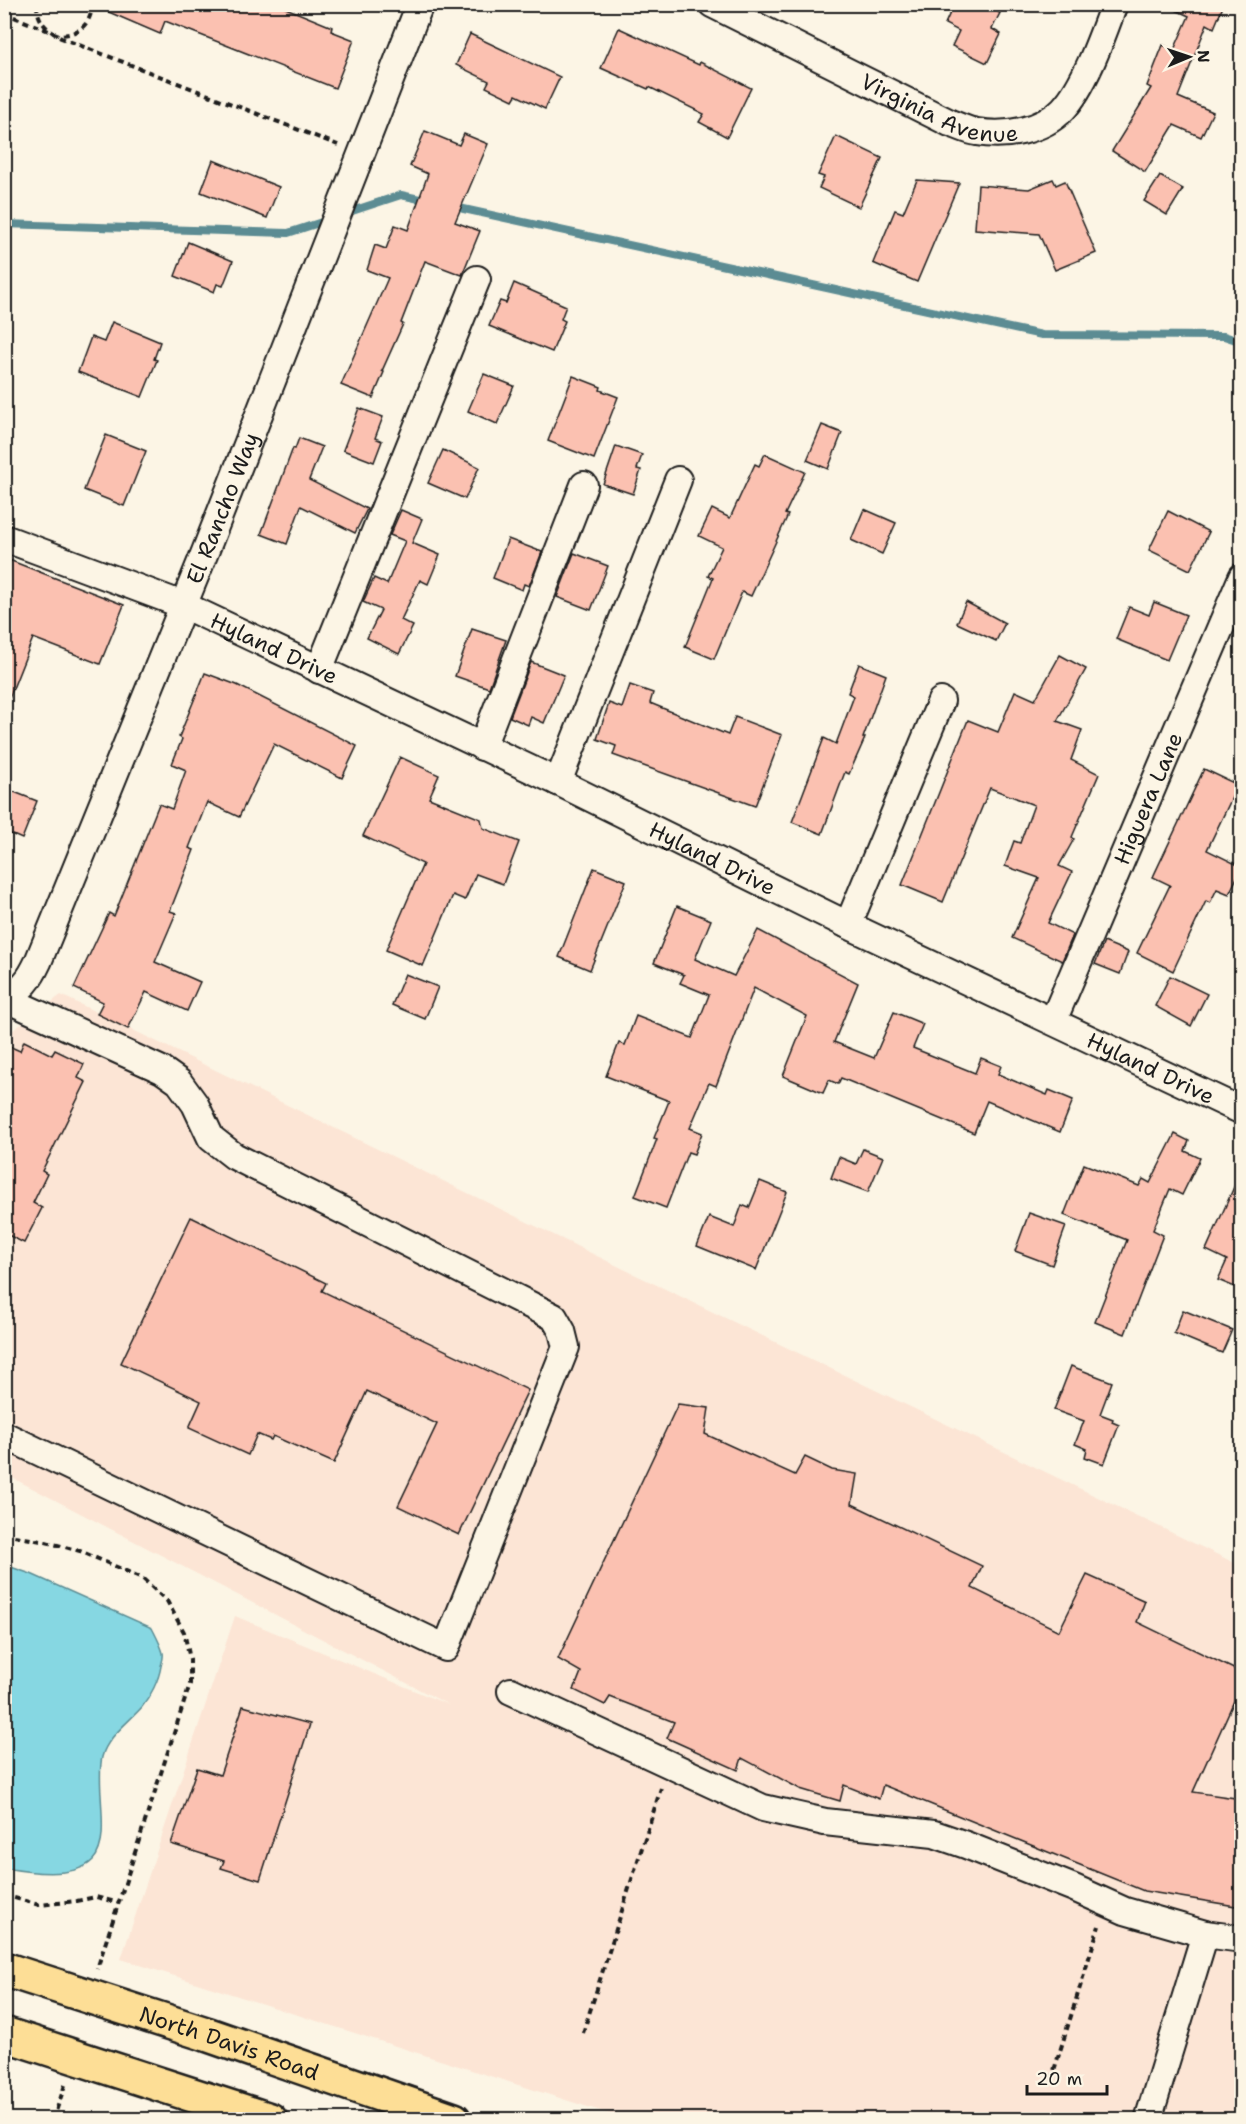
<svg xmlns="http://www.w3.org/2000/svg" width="1246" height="2124" font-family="'Shantell Sans',sans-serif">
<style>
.built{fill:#fce5d5}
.water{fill:#86d7e2;stroke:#5c8c93;stroke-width:1.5}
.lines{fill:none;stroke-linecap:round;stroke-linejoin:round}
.stream{stroke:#5c8c93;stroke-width:8}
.building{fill:#fbc1b1;stroke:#1c1c1c;stroke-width:1.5}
.minor-casing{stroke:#1c1c1c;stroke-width:30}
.major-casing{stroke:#1c1c1c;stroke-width:38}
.path{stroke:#1c1c1c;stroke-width:4;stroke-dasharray:6 4.5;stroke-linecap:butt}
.minor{stroke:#fcf5e5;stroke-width:26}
.major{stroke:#fdde96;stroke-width:33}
.path-bridge{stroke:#1c1c1c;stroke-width:4;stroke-dasharray:6 4.5;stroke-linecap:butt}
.labels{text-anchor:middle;stroke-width:6;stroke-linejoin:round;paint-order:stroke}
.street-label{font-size:22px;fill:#1c1c1c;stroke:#fcf5e5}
</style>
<rect width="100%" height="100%" fill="#fcf5e5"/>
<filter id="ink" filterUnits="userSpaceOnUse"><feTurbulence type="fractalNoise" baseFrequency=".0167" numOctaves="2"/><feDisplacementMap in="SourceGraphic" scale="12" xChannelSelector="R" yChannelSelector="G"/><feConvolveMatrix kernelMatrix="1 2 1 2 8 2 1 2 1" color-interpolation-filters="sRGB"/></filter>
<g filter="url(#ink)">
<polygon class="built" points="61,995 634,1274 1241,1566 1241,2119 626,2119 121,1959 235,1616 449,1705 5,1474 4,1028 13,1030"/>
<path class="water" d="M5 1565 31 1574 152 1628C156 1636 161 1645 163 1653 164 1657 162 1662 161 1666 159 1680 150 1697 142 1707 129 1722 107 1737 102 1757 95 1786 112 1840 93 1860 75 1879 27 1872 5 1868Z"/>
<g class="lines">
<g class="stream">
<polyline points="450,206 1042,335 1224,336 1242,342"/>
<polyline points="343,214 401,195 429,201"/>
<polyline points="4,224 288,233 331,219"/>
</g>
</g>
<g class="building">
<polygon points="90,4 276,4 332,27 331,31 354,40 335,88 165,21 160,34"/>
<polygon points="954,4 999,4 996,11 1000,13 992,29 1001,34 987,63 952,46 959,31 945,24"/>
<polygon points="1162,4 1224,4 1214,28 1207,24 1178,97 1213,112 1201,137 1174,125 1145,172 1112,151 1151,88 1147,86 1163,45 1174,50 1189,16"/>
<polygon points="619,28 699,65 700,62 751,88 727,137 699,122 704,114 649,87 648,89 601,68"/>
<polygon points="470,34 560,77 545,109 516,95 513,100 486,87 489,81 456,65"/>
<polygon points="425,131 459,145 464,134 488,144 455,222 480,231 462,275 425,261 401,323 403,324 382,371 384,372 373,398 341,385 388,278 367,270 375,245 386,249 395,225 408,230 428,174 410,166"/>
<polygon points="836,136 882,158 859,207 819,188 824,177 818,175"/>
<polygon points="213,160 279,187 267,218 201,192"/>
<polygon points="1160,176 1183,189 1167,215 1144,201"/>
<polygon points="1053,179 1056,185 1065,181 1096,253 1055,270 1039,234 975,229 978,185 1029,189"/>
<polygon points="917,180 959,183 917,282 873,263 895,210 903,213"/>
<polygon points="188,242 233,261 223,286 217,284 214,292 175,276"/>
<polygon points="514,283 566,306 561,319 565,321 552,352 489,326 500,301 506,303"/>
<polygon points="112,322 160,342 154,359 157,360 142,397 78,372 91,337 104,342"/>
<polygon points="484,374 514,386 497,424 468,411"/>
<polygon points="573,376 601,387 600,390 618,397 594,459 548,441"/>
<polygon points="359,408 383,417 375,438 382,441 374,462 343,450"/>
<polygon points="822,425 842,433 828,469 807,460"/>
<polygon points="106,435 146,451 124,506 84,490"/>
<polygon points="299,438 322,447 309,480 367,509 355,533 301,506 287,544 261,534 293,448 295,449"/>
<polygon points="616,446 642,455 637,469 641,470 633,494 603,484"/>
<polygon points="443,450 479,467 465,499 428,483"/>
<polygon points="765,454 805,472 785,514 788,515 751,596 742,592 714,659 685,647 713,578 708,576 722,547 699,536 712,509 730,518 755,464 759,466"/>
<polygon points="864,509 896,523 882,554 851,540"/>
<polygon points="401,510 422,519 412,543 440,555 428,584 420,580 401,620 413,626 399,654 367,638 381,610 363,602 374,578 387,584 405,541 390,535"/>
<polygon points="1168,511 1209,532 1190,570 1149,550"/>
<polygon points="508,539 542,552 529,586 524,584 522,590 493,578"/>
<polygon points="574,553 608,566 591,610 557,597"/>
<polygon points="4,558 124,605 100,664 33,638 6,706"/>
<polygon points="966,602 1005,623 996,641 957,623"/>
<polygon points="1154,602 1186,615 1167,660 1116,639 1129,607 1149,615"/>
<polygon points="472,629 506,640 489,688 455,676"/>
<polygon points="1060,655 1086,669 1057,721 1082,730 1071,760 1099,774 1072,837 1074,839 1059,866 1072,872 1048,923 1073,935 1062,961 1012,938 1039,878 1005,866 1014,841 1020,843 1034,805 990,788 943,902 902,885 968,720 998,732 1015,691 1035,700"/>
<polygon points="531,662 564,675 544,723 531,717 528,725 510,717"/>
<polygon points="859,664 886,675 863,738 865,738 849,774 845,772 822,834 792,822 824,738 836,744 854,696 848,693"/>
<polygon points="205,673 237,685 357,746 342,778 274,744 239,817 207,802 189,848 194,850 170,911 176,913 155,962 200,982 187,1011 146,992 128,1029 97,1014 103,1002 74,988 109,913 114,916 159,804 172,809 186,770 172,764 182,739 179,737"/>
<polygon points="630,685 653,693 650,703 728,735 735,717 782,735 755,806 613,755 616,746 597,739 609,703 622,708"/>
<polygon points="400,757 439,775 429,798 481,819 483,828 519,842 503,884 476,874 465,900 453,895 423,966 386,950 423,864 363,836"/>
<polygon points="1204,769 1238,785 1207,850 1242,867 1229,894 1217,889 1210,903 1206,901 1173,971 1137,953 1170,885 1153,877"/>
<polygon points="4,788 37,801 22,839 4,831"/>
<polygon points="594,868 626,881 590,970 559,957"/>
<polygon points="677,906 711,920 695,959 734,976 758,930 858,983 834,1042 874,1058 894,1012 923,1024 913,1048 975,1073 981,1058 1001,1066 998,1074 1047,1095 1049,1090 1073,1100 1060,1132 987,1101 974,1133 841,1078 838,1084 829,1080 823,1093 783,1076 807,1016 754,988 716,1086 709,1083 690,1128 702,1133 694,1154 688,1152 666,1208 635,1196 657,1139 654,1138 669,1101 606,1076 619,1043 625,1045 636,1016 692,1038 709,995 680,983 684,975 654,963"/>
<polygon points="1104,942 1128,952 1120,974 1095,964"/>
<polygon points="405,974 438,987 425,1019 392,1005"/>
<polygon points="1170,976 1207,994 1191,1026 1155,1006"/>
<polygon points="24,1041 52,1055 55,1050 84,1064 78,1078 86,1082 42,1171 47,1174 33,1203 42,1208 24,1243 4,1233 4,1060 11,1047 20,1051"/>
<polygon points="1175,1134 1189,1141 1185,1151 1200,1158 1182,1195 1170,1189 1153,1230 1163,1235 1125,1334 1095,1322 1127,1240 1064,1215 1084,1164 1139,1186 1143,1179 1150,1183"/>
<polygon points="863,1149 883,1157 868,1192 831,1178 839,1157 856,1164"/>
<polygon points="1242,1169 1242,1290 1218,1280 1227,1260 1206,1250"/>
<polygon points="760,1181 787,1192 756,1270 697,1246 709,1217 734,1227 742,1205 749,1208"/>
<polygon points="1029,1213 1066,1226 1052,1265 1015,1251"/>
<polygon points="191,1217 326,1283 322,1291 528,1390 459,1535 398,1506 437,1424 367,1391 334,1463 273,1436 271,1440 257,1434 248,1455 189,1428 201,1401 121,1363"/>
<polygon points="1183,1310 1232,1330 1222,1353 1174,1333"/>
<polygon points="1071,1366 1112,1382 1100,1414 1113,1419 1112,1422 1119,1425 1104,1464 1085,1457 1087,1449 1075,1444 1084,1421 1054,1410"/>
<polygon points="678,1404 709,1408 705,1434 795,1475 805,1457 832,1470 857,1474 852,1504 982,1566 972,1588 1059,1631 1087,1575 1145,1601 1137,1622 1242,1673 1242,1683 1193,1792 1242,1799 1242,1907 1144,1891 883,1785 879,1799 844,1785 840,1801 800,1789 742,1758 738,1770 667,1738 674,1722 610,1697 605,1705 574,1690 581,1672 558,1659"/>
<polygon points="243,1706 310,1724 260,1880 221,1868 224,1861 171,1844 197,1768 220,1775"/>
</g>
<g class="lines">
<g class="minor-casing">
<g id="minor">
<path id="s1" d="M712 4 950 123C959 126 968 131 977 132 1006 137 1042 131 1063 109 1085 86 1103 34 1114 4"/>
<path id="s2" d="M4 538 183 605 558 782 848 925 1242 1111"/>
<polyline points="319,670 477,279"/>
<polyline points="482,747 584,485"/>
<polyline points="558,782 678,480"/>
<polyline points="848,925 941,701"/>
<path id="s3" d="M4 996C22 992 31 977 38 962L205 552 420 4"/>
<polyline points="4,998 162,1070 179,1082 195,1104 211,1138 234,1156 554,1317 562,1331 566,1347 446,1648 4,1435"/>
<path id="s4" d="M1053 1021 1242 577"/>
<polyline points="511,1691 763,1808 825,1822 934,1834 966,1845 1074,1888 1125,1911 1205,1934 1242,1939"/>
<polyline points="1148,2120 1205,1934"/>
</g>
</g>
<g class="major-casing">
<g id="major">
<path id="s5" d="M4 1969 206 2034 454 2120"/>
<polyline points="4,2034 270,2120"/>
</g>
</g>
<g class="path">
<path d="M37 4C37 22 47 29 61 38L338 145"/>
<polyline points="4,1534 46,1542 80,1551 142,1578 167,1601 184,1632 190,1659 190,1684 97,1969"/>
<polyline points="4,1895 39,1905 77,1901 96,1897 119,1903"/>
<polyline points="583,2033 661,1788"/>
<polyline points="1051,2080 1099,1926"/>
<polyline points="53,2120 65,2085"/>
</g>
<use href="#minor" class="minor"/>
<use href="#major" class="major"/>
<path class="path-bridge" d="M4 13 59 35C78 35 92 24 92 4"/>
</g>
</g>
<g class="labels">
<g class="street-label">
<text dy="8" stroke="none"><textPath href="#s1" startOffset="252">Virginia Avenue</textPath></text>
<text dy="8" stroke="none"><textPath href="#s3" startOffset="540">El Rancho Way</textPath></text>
<text dy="8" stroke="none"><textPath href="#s2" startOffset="292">Hyland Drive</textPath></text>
<text dy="8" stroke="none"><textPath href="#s4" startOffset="242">Higuera Lane</textPath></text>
<text dy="8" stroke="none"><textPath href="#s2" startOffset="778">Hyland Drive</textPath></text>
<text dy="8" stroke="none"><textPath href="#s2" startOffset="1264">Hyland Drive</textPath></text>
<text dy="8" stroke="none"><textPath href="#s5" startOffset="237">North Davis Road</textPath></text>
</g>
</g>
<rect width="1246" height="2124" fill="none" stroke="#fcf5e5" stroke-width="24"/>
<rect x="12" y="12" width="1222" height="2100" fill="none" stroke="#1c1c1c" stroke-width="2" filter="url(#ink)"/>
<g transform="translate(1189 57) rotate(88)" stroke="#fcf5e5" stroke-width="4.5" paint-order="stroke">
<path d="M0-4.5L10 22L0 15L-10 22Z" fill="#1c1c1c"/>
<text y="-9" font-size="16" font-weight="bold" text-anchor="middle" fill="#1c1c1c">N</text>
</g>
<path d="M1027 2085v9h80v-9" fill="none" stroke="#1c1c1c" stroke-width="3"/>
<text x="1036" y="2085" font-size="18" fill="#1c1c1c" stroke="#fcf5e5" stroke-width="4.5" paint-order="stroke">20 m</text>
</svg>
